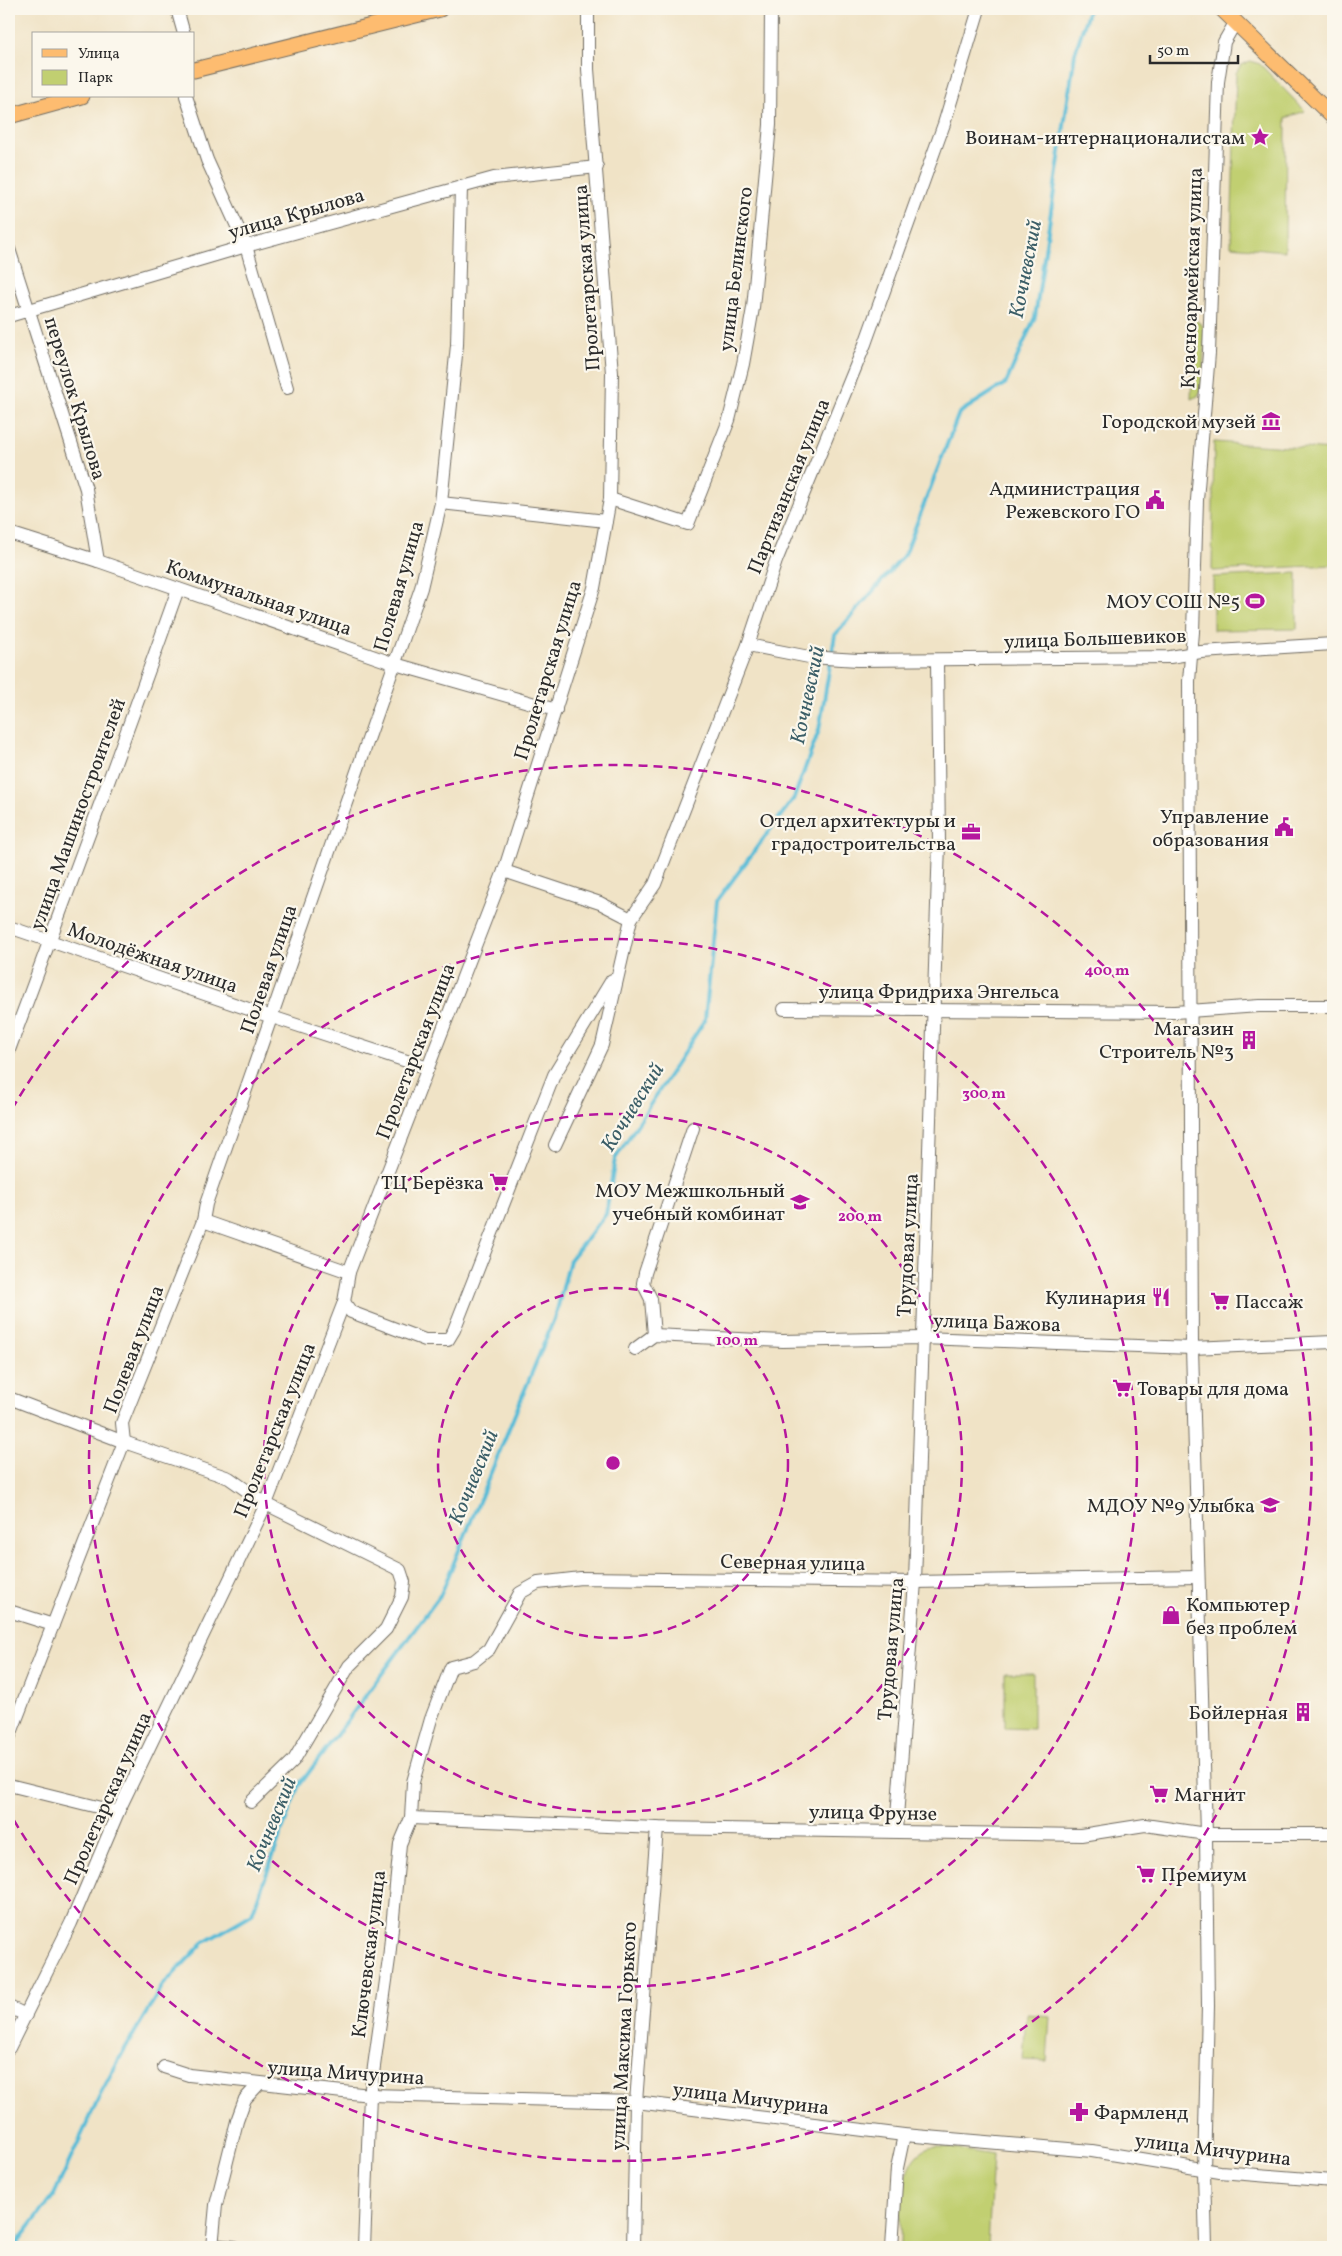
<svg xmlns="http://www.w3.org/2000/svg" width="1342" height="2256" font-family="Vollkorn,serif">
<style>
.green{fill:#c1cf71;stroke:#767d4e}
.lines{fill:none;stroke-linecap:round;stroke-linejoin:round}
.stream{stroke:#58bcd7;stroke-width:4}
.minor-casing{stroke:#706b61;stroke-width:14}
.major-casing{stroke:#706b61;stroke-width:17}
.minor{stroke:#fff;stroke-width:12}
.major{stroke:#fdbc70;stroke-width:15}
.ring{fill:none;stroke:#b5179e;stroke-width:2.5;stroke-dasharray:9 6}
.labels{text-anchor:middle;stroke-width:4.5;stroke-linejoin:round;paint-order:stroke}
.poi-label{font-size:20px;fill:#2b2b2b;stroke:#fbf7ec;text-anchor:end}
.street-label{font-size:20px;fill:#2b2b2b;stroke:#fbf7ec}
.water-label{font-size:21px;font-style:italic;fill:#3b5e67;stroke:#fbf7ec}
.centre{fill:#b5179e;stroke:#fbf7ec;stroke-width:2.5}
.ring-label{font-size:15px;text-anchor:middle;font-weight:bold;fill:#b5179e;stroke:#fbf7ec;stroke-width:4.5;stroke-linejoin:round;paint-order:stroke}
</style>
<rect width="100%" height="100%" fill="#fbf7ec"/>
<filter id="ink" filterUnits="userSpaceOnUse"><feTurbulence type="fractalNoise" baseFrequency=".02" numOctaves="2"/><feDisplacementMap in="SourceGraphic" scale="10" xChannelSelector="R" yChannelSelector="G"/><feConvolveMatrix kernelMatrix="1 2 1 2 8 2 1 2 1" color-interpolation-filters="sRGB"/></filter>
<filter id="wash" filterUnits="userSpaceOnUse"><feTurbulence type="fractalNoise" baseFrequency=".0096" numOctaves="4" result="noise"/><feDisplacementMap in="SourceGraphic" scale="20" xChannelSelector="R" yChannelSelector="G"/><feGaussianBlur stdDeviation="1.12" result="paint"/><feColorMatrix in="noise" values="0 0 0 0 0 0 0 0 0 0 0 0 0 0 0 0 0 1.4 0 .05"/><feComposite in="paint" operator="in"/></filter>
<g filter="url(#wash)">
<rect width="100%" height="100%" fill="#f0e3c6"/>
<g class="green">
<polygon points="1250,61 1260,64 1305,111 1286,118 1285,251 1231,246 1236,73 1241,65"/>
<polygon points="1194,319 1202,325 1205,332 1202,387 1198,396 1191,399"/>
<polygon points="1214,442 1333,450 1333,565 1212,571"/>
<polygon points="1297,573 1297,629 1213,630 1213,577"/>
<polygon points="1005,1673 1033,1673 1033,1729 1005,1728"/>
<polygon points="1026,2014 1050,2016 1047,2061 1023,2060"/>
<path d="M945 2147 993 2155 988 2247H900C901 2220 897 2157 929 2148 934 2147 940 2147 945 2147Z"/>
</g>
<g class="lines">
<polyline class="stream" points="14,2247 54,2195 99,2097 123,2052 163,1985 203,1943 252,1914 298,1787 441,1594 556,1314 570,1260 606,1214 615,1159 705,1020 717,901 794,798 819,730 835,635 905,554 959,413 1006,383 1035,317 1075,53 1089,9"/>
</g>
</g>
<g filter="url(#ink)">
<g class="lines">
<g class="minor-casing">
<g id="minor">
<polyline points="177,9 184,34"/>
<polyline points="186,96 207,160 246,246 287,388"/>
<polyline points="9,249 86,489 98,561"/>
<polyline points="9,316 246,246 494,178 597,167"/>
<polyline points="610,499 688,524 729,420 743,364 753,308 770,125 771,9"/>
<polyline points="441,503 606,521"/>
<polyline points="9,533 98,561 395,664 556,710"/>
<polyline points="748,645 809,657 858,660 1170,657 1201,652 1333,644"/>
<polyline points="504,871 600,903 631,919"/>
<polyline points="9,927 272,1017 428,1068"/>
<polyline points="784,1009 1175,1012 1259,1006 1333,1006"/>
<path d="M9 1050C66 897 123 744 178 589"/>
<polyline points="555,1145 602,1045 631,919 655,884 748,645 776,561 865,344 944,124 979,9"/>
<polyline points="203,1221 349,1272"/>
<polyline points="344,1302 351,1312 425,1340 448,1340 454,1330 554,1075 612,980"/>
<polyline points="654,1335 651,1299 643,1283 645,1273 693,1128"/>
<polyline points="635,1349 654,1335 783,1341 922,1338 1192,1348 1333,1342"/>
<polyline points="9,1398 124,1442 229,1478 266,1504 400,1570 404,1582 402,1597 386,1629 349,1666 294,1760 251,1802"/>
<polyline points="9,1611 53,1625"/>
<polyline points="9,1738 124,1442 122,1423 203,1221 206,1204 421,588 441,503 457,345 461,187"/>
<polyline points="9,1785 118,1812"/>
<polyline points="411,1818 657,1828 1081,1835 1145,1825 1206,1834 1333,1834"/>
<polyline points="896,1830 915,1582 939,843 937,661"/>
<polyline points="9,2007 26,2015"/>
<polyline points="9,2048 71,1923 118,1812 266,1504 344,1302 349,1272 504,871 594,588 610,499 612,373 588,69 588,9"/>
<polyline points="164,2067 189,2075 370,2095 636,2102 904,2135 1092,2151 1220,2172 1333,2181"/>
<polyline points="212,2245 235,2247"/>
<polyline points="212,2247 216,2205 237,2121 245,2099 258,2085"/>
<polyline points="364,2247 370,2095 389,1959 400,1844 411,1818 413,1782 431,1719 451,1667 474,1661 489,1649 520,1593 538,1583 581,1578 915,1582 1198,1577"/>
<polyline points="633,2247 636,2102 657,1828"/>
<polyline points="892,2247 897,2168 904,2135"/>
<polyline points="1206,2247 1204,2171 1208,2006 1206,1834 1192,1348 1189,681 1193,632 1197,500 1209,353 1218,82 1224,42 1235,23"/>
</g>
</g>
<g class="major-casing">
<g id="major">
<polyline points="1222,9 1333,117"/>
<polyline points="194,70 440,9"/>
<polyline points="9,116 82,96"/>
</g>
</g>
<use href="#minor" class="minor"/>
<use href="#major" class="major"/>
</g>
</g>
<g class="ring">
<circle cx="613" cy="1463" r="175"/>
<circle cx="613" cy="1463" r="349"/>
<circle cx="613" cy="1463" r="524"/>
<path d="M12 1109A698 698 0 1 1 12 1817"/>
</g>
<defs>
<g id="sight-bare" transform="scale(1.5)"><path d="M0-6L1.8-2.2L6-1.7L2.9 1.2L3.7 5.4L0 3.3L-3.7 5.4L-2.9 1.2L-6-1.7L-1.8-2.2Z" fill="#b5179e" stroke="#fbf7ec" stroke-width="2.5" paint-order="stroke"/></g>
<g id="museum-bare" transform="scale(1.5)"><path d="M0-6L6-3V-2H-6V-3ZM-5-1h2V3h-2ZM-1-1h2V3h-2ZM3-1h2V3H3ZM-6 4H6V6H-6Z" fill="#b5179e" stroke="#fbf7ec" stroke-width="2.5" paint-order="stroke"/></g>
<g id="civic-bare" transform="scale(1.5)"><path d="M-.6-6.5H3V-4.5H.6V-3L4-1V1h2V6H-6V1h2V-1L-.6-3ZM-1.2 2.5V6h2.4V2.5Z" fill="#b5179e" stroke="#fbf7ec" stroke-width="2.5" paint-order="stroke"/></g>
<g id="stadium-bare" transform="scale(1.5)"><path d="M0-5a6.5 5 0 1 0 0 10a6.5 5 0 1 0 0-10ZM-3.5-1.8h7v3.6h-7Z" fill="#b5179e" stroke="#fbf7ec" stroke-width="2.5" paint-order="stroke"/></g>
<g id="office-bare" transform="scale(1.5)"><path d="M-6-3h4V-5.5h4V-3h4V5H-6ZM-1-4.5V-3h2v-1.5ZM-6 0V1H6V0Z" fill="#b5179e" stroke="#fbf7ec" stroke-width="2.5" paint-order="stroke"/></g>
<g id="building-bare" transform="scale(1.5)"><path d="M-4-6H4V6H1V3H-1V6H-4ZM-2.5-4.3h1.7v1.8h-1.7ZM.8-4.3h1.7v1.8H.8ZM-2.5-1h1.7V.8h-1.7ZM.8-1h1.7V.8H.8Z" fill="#b5179e" stroke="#fbf7ec" stroke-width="2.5" paint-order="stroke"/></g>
<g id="supermarket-bare" transform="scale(1.5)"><path d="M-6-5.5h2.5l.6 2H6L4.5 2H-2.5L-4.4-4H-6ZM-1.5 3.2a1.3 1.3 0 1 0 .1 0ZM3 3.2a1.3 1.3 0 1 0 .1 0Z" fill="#b5179e" stroke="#fbf7ec" stroke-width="2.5" paint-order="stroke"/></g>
<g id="school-bare" transform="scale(1.5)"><path d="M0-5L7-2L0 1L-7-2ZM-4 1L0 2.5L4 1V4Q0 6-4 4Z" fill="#b5179e" stroke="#fbf7ec" stroke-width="2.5" paint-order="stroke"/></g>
<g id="restaurant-bare" transform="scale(1.5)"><path d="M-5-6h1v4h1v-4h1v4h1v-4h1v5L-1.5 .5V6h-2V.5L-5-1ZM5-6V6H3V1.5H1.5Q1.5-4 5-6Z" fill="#b5179e" stroke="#fbf7ec" stroke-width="2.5" paint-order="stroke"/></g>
<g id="shop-bare" transform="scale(1.5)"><path d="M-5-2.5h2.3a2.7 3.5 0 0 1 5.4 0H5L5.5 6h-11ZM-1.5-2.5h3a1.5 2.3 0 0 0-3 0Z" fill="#b5179e" stroke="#fbf7ec" stroke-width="2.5" paint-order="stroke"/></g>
<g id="pharmacy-bare" transform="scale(1.5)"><path d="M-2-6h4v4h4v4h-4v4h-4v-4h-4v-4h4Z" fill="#b5179e" stroke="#fbf7ec" stroke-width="2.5" paint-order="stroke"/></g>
</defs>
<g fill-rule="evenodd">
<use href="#sight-bare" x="1260" y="137"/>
<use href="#museum-bare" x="1271" y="421"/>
<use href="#civic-bare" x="1155" y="500"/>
<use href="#stadium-bare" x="1255" y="601"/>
<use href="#civic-bare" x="1284" y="827"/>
<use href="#office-bare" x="971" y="832"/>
<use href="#building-bare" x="1249" y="1040"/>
<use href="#supermarket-bare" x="499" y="1182"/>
<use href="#school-bare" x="800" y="1202"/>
<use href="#restaurant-bare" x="1161" y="1297"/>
<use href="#supermarket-bare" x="1220" y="1301"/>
<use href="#supermarket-bare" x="1122" y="1388"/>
<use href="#school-bare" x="1270" y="1505"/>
<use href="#shop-bare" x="1171" y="1615"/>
<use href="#building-bare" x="1303" y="1712"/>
<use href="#supermarket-bare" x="1159" y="1794"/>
<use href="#supermarket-bare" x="1146" y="1874"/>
<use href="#pharmacy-bare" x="1079" y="2112"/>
</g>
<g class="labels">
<g class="poi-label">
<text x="1245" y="144">Воинам-интернационалистам</text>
<text x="1256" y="428">Городской музей</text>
<text x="1140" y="495">Администрация<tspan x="1140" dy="23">Режевского ГО</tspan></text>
<text x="1240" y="608">МОУ СОШ №5</text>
<text x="1269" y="823">Управление<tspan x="1269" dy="23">образования</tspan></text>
<text x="956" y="827">Отдел архитектуры и<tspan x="956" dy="23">градостроительства</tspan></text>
<text x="1234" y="1035">Магазин<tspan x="1234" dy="23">Строитель №3</tspan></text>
<text x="484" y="1189">ТЦ Берёзка</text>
<text x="785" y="1197">МОУ Межшкольный<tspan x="785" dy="23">учебный комбинат</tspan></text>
<text x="1146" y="1304">Кулинария</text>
<text x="1235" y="1308" text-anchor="start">Пассаж</text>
<text x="1137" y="1395" text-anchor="start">Товары для дома</text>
<text x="1255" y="1512">МДОУ №9 Улыбка</text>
<text x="1186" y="1611" text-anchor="start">Компьютер<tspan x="1186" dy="23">без проблем</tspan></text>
<text x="1288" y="1719">Бойлерная</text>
<text x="1174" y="1801" text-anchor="start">Магнит</text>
<text x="1161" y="1881" text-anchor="start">Премиум</text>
<text x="1094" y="2119" text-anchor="start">Фармленд</text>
</g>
<g class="street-label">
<text transform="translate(296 213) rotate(-16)" y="7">улица Крылова</text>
<text transform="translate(735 269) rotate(-83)" y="7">улица Белинского</text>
<text transform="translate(586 278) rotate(-94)" y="7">Пролетарская улица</text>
<text transform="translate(1191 278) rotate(-88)" y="7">Красноармейская улица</text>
<text transform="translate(76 398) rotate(73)" y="7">переулок Крылова</text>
<text transform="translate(788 486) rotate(-68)" y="7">Партизанская улица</text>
<text transform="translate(398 586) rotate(-74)" y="7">Полевая улица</text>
<text transform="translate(259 597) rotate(19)" y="7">Коммунальная улица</text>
<text transform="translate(1095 638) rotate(-2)" y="7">улица Большевиков</text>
<text transform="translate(547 670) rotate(-73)" y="7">Пролетарская улица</text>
<text transform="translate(77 814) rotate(-70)" y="7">улица Машиностроителей</text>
<text transform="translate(153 957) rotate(19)" y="7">Молодёжная улица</text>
<text transform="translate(268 969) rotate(-71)" y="7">Полевая улица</text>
<text x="939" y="998">улица Фридриха Энгельса</text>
<text transform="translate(415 1051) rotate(-69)" y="7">Пролетарская улица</text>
<text transform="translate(907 1245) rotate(-87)" y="7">Трудовая улица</text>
<text transform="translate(997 1322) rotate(2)" y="7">улица Бажова</text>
<text transform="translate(133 1349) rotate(-69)" y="7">Полевая улица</text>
<text transform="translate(274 1430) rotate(-68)" y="7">Пролетарская улица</text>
<text transform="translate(793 1562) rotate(1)" y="7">Северная улица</text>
<text transform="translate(890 1649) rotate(-85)" y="7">Трудовая улица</text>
<text transform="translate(107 1798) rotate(-66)" y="7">Пролетарская улица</text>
<text transform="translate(873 1812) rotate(1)" y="7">улица Фрунзе</text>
<text transform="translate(368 1954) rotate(-83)" y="7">Ключевская улица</text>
<text transform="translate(623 2036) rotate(-87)" y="7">улица Максима Горького</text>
<text transform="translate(346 2072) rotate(4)" y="7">улица Мичурина</text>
<text transform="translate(751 2098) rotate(7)" y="7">улица Мичурина</text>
<text transform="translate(1213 2149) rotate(7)" y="7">улица Мичурина</text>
</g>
<g class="water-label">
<text transform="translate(1025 269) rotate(-79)" y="7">Кочневский</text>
<text transform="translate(807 695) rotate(-78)" y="7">Кочневский</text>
<text transform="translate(632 1107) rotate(-58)" y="7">Кочневский</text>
<text transform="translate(473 1477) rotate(-68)" y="7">Кочневский</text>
<text transform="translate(271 1824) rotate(-68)" y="7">Кочневский</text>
</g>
</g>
<circle cx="613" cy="1463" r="8" class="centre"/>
<g class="ring-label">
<text x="1107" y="975">400 m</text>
<text x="984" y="1098">300 m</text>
<text x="860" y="1221">200 m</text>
<text x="737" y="1345">100 m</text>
</g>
<rect width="1342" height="2256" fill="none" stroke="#fbf7ec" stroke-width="30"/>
<rect x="32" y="32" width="162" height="65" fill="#fbf7ec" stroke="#a8a59f"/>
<rect x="42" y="49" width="25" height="8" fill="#fdbc70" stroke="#a8a59f"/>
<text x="78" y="58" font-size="15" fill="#2b2b2b">Улица</text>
<rect x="42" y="70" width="25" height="15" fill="#c1cf71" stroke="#a8a59f"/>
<text x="78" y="82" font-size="15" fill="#2b2b2b">Парк</text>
<path d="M1150 55v8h88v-8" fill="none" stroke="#2b2b2b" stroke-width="2.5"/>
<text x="1157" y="55" font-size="15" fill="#2b2b2b" stroke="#fbf7ec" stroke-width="4" paint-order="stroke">50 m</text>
</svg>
